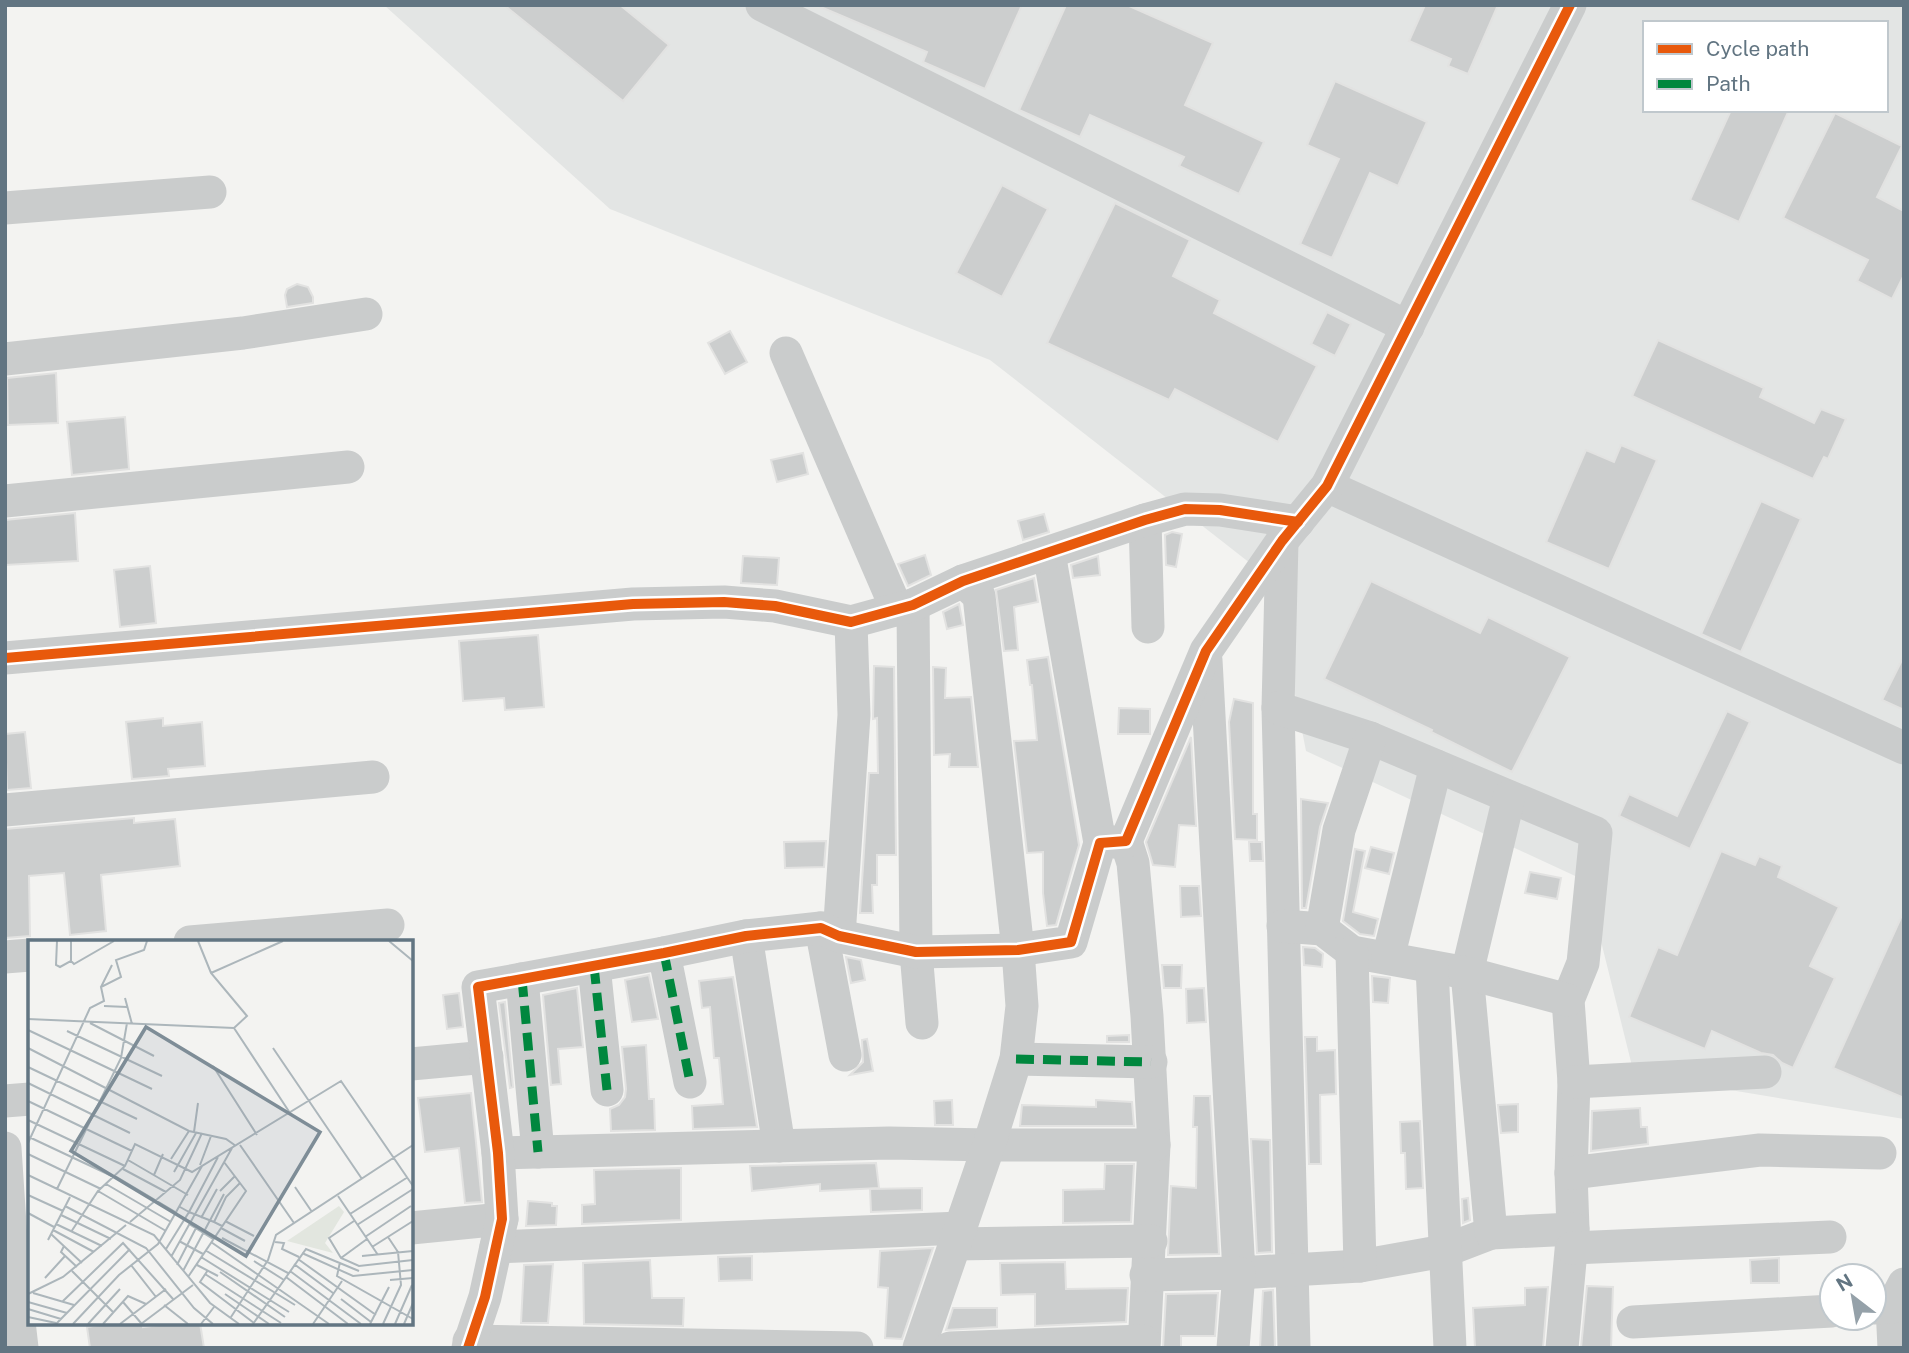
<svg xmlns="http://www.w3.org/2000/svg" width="1909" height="1353" font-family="'Public Sans',sans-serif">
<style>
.built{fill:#e3e5e4;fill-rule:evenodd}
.building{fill:#cccece;stroke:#e2e2e1;stroke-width:2}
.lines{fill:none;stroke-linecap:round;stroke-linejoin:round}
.minor{stroke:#cacccc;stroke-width:33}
.quiet{stroke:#00873e;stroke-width:9;stroke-dasharray:18 9;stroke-linecap:butt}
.cycleway-casing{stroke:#fff;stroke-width:15}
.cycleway{stroke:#e8590c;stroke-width:10}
.inset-road{fill:none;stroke:#acb6bb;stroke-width:2}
.view{fill:#7e8d97;fill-opacity:0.15;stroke:#7e8d97;stroke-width:3.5}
.inset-edge{fill:none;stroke:#627582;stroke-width:3.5}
</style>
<rect width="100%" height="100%" fill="#f3f3f1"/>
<path class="built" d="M384 5H1904V1119L1634 1074 1586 881 1306 751 1273 581 990 360 610 209ZM1645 23H1886V110H1645Z"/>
<g class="building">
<polygon points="504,5 620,5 669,45 623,101"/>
<polygon points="816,5 1022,5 985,89 923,62 927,52"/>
<polygon points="1066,5 1127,5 1213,43 1185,105 1264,142 1239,194 1179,166 1184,157 1090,115 1080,137 1019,110"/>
<polygon points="1425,5 1498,5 1468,74 1448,66 1451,59 1409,41"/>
<polygon points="1335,81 1427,122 1398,186 1370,173 1332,258 1300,244 1339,159 1307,145"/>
<polygon points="1731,110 1789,110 1739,222 1690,200"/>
<polygon points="1835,113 1902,146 1877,197 1904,211 1904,275 1892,299 1857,281 1868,260 1783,218"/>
<polygon points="1002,185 1048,209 1002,297 956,273"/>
<polygon points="1115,203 1190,240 1173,276 1220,300 1214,313 1317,366 1278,442 1175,389 1169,400 1047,343"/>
<polygon points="297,284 308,287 313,297 313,303 287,307 285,295 287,289"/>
<polygon points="1327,312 1351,324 1335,356 1311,344"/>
<polygon points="730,331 747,362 725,374 708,343"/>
<polygon points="1658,340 1764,388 1760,397 1814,423 1821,409 1846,419 1828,459 1824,457 1813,479 1632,396"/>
<polygon points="56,373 58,423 8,425 7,378"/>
<polygon points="125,417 129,469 72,475 67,422"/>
<polygon points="1621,445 1657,460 1609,569 1546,542 1586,450 1614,462"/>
<polygon points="803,453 808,474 777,482 771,460"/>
<polygon points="1761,501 1801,519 1741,652 1701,634"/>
<polygon points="75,513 78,561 5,565 5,520"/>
<polygon points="1044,514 1049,532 1023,540 1018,521"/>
<polygon points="1172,532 1182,534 1176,567 1166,565 1165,535"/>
<polygon points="925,555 931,575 908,586 898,564"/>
<polygon points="743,556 779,558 777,585 741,583"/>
<polygon points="1098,556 1100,575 1073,578 1071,565"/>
<polygon points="150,566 156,623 120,627 114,570"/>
<polygon points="1034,578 1038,602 1014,607 1018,650 1004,651 996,590"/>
<polygon points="1371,581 1480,633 1488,617 1570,657 1512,772 1431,732 1432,730 1324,679"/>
<polygon points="959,604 963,625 947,629 943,612"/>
<polygon points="538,635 544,707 505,710 504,698 463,701 459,641"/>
<polygon points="1904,656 1904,710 1882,700"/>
<polygon points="1048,657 1079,845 1056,925 1047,926 1043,893 1043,852 1027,853 1014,741 1037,740 1032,685 1030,685 1027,660"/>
<polygon points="874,666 894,667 896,855 877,855 877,885 872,885 873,913 860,913 869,773 878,773 877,718 873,719"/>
<polygon points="933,667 946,668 945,698 971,697 978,767 949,767 950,754 934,755"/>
<polygon points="1234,699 1253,703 1253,814 1257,814 1257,840 1235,839 1229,722"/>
<polygon points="1119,708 1150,709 1150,734 1118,734"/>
<polygon points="1727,711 1750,722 1690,849 1619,816 1629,794 1677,816"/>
<polygon points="163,718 163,726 202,722 205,766 168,769 169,776 132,779 126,722"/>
<polygon points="25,732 31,788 7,790 5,734"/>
<polygon points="1191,737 1196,826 1179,825 1175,867 1153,865 1146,842"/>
<polygon points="1301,799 1328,803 1320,827 1306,908 1302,908"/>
<polygon points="134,818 134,823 175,819 180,866 101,875 106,931 70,935 64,873 29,876 30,936 5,938 5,829"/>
<polygon points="826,841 824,867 785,868 784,842"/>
<polygon points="1249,842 1262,842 1263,861 1250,861"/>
<polygon points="1371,847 1394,853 1389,874 1365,868"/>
<polygon points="1355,849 1365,851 1353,912 1378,919 1374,936 1360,934 1343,921"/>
<polygon points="1721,851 1755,865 1759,856 1782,866 1778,877 1839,907 1810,966 1835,978 1793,1068 1782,1063 1773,1055 1761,1053 1712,1031 1705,1049 1629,1017 1658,947 1677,955"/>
<polygon points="1530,872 1561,878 1557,899 1525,893"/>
<polygon points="1180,886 1199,886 1201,916 1181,917"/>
<polygon points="1904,911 1904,1098 1833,1068"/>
<polygon points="1303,947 1315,948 1323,954 1322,967 1304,965"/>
<polygon points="846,957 861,960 865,980 851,983"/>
<polygon points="1162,965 1182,965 1181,988 1164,988"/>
<polygon points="649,975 658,1019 632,1022 625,980"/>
<polygon points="1372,976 1390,978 1388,1003 1373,1002"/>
<polygon points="733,977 757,1127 693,1129 692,1106 723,1104 719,1058 714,1058 710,1007 702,1008 699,981"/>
<polygon points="577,988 583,1047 558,1049 561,1084 551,1085 543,995"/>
<polygon points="1204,988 1206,1022 1187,1023 1186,989"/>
<polygon points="459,993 463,1027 447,1029 443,995"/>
<polygon points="505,1002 513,1087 510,1088 499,1003"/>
<polygon points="1129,1035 1129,1042 1107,1042 1107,1036"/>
<polygon points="1305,1037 1317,1037 1317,1051 1335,1050 1336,1094 1320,1095 1321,1164 1309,1164"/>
<polygon points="867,1039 873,1071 850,1075 863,1062 862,1040"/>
<polygon points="646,1045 649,1099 654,1099 655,1130 611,1131 610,1109 619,1105 625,1097 626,1089 622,1047"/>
<polygon points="471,1093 482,1202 465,1203 459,1148 425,1152 418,1098"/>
<polygon points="1194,1096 1210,1096 1219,1254 1168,1255 1171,1186 1196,1188 1197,1127 1193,1127"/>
<polygon points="952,1100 953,1125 935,1125 934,1101"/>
<polygon points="1096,1100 1132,1102 1134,1126 1020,1126 1022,1105 1096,1107"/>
<polygon points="1518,1104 1518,1132 1501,1133 1498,1105"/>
<polygon points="1640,1108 1641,1127 1647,1127 1648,1144 1591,1151 1592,1111"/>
<polygon points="1420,1121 1423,1188 1406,1189 1405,1153 1401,1153 1400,1122"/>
<polygon points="1251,1139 1270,1140 1272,1252 1257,1253"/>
<polygon points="876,1163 879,1188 820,1191 820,1184 752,1191 750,1166"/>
<polygon points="1105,1164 1134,1164 1131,1222 1063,1223 1063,1190 1104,1189"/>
<polygon points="681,1168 681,1220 582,1224 582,1205 595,1204 594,1170"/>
<polygon points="922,1188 922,1210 871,1212 870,1189"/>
<polygon points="1468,1198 1470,1220 1463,1223 1462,1199"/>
<polygon points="528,1201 552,1203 552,1206 557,1206 556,1225 526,1226"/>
<polygon points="933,1248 902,1339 885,1338 888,1288 878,1287 880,1251"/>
<polygon points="752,1256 752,1280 719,1281 718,1257"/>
<polygon points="1779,1258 1779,1283 1751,1283 1750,1260"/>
<polygon points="650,1260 652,1298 684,1298 683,1326 584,1324 583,1263"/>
<polygon points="1065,1262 1066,1289 1128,1288 1126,1322 1035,1326 1035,1294 1001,1295 1000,1263"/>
<polygon points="553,1264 548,1323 521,1323 524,1265"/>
<polygon points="1587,1286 1613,1287 1611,1348 1581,1348"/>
<polygon points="1548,1287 1543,1348 1475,1348 1473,1308 1525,1305 1525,1288"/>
<polygon points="1273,1290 1275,1348 1260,1348 1263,1291"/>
<polygon points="1218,1293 1215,1336 1181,1336 1181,1348 1163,1348 1166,1294"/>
<polygon points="953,1308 997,1308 997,1327 946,1330"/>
<polygon points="111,1323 143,1323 143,1327 174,1323 200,1323 204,1348 90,1348 87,1327"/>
</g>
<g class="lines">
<g class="minor">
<polyline points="762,5 1408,327"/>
<polyline points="5,208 210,192"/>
<polyline points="786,353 897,610"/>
<polyline points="5,359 243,333 366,314"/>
<polyline points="1327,486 1904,748"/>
<polyline points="5,501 348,467"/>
<polyline points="1145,520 1148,627"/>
<polyline points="1282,541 1278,708 1294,1348"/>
<polyline points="1049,553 1100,843"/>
<polyline points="913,605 916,952 922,1023"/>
<polyline points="5,658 633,604 724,602 775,606 851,622 913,605 963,581 1145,520 1185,509 1220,510 1298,522"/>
<polyline points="1206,660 1239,1273 1360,1266 1444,1251 1491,1233"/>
<polyline points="1278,708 1370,738 1596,833 1583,963 1568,1000 1574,1082 1571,1173 1573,1229 1562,1348"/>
<polyline points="1509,797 1467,973 1491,1233 1573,1229"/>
<polyline points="5,810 373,777"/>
<polyline points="1126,841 1133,863 1147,1016 1154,1145 1144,1348"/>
<polyline points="1283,926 1322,929 1352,952 1467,973 1568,1000"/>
<polyline points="821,928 845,1055"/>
<polyline points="1322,929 1339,830 1370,738"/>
<polyline points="746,936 779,1146"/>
<polyline points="839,936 854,715 851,622"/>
<polyline points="190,942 388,925"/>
<polyline points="1352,952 1360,1266"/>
<polyline points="664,953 690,1082"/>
<polyline points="5,957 30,955"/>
<polyline points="1388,958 1436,766"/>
<polyline points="594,966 607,1090"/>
<polyline points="1432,967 1450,1348"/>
<polyline points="522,979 538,1152"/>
<polyline points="1016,1059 1151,1062"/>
<polyline points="411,1064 487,1057"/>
<polyline points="1574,1082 1765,1072"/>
<polyline points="5,1101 30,1099"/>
<polyline points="5,1148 13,1270 22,1348"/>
<polyline points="498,1153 889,1143 989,1145 1154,1145"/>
<polyline points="1571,1173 1760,1150 1880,1153"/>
<polyline points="411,1228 502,1219"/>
<polyline points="955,1244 1151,1241"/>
<polyline points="496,1247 961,1228"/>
<polyline points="1572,1248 1830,1237"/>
<polyline points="1146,1275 1239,1273 1233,1348"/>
<polyline points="1892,1307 1894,1348"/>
<polyline points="1874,1308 1892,1307 1904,1284"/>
<polyline points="1633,1322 1832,1311"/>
<polyline points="469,1341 857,1348"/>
<polyline points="468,1348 485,1297 502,1219 498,1153 478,987 664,953 746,936 821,928 839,936 916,952 1018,950 1071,942 1100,843 1126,841 1206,651 1282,541 1327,486 1570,5"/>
<polyline points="919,1348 989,1145 1016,1059 1022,1006 1018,950 979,596 963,581"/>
<polyline points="950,1348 1144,1341"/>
</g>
<g class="quiet">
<polyline points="664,953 690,1082"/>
<polyline points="594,966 607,1090"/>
<polyline points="522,979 538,1152"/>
<polyline points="1016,1059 1151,1062"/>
</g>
<g class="cycleway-casing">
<g id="cycleway">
<polyline points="5,658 633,604 724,602 775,606 851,622 913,605 963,581 1145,520 1185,509 1220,510 1298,522"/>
<polyline points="468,1348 485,1297 502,1219 498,1153 478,987 664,953 746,936 821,928 839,936 916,952 1018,950 1071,942 1100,843 1126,841 1206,651 1282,541 1327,486 1570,5"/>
</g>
</g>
<use href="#cycleway" class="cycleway"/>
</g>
<g transform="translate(28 940)">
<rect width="385" height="385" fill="#f3f3f1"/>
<path d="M311 266 316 272 297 303 305 313 259 301Z" fill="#e2e6df"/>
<path class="inset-road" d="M29 1 28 25 32 27 43 21V1M361 1 385 21M43 21 46 24 86 1M183 33 255 1M73 47 84 25M97 58 104 84M76 66 99 67M0 79 206 88 219 76 183 33 170 1M62 83 126 116M206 88 262 173M0 90 124 149M39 91 134 136M0 108 161 191 198 199 208 206M245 108 334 239M185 126 229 195M0 127 109 179M0 143 102 193M0 161 104 211M0 180 97 226M166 192 170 163M1 197 86 237M0 203 62 68 76 61 73 47 93 37 88 20 116 10 119 1M212 205 266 283M0 214 73 249M143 219 161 191M100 220 160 255M172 225 183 196M95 229 138 252M146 232 168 193M0 235 126 295 182 363 211 384M126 235 135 214M87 236 149 273M78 244 143 282M267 247 284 272M29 249 93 118 99 83M70 251 138 291M192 251 207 236M0 255 35 271M310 256 350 315M37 266 118 308 166 368 185 384M0 273 26 287M322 274 380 237M33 275 83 299M173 278 189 249M197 281 226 296M326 281 301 298 313 318 331 326 385 320M102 282 152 240 174 193M186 282 161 272 190 217M28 284 74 306M161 284 185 299M329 285 385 249M194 286 186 282 198 257 212 243M193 288 217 301M25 290 66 312M43 292 70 251 97 226 107 204 164 232 313 141 385 246M23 294 54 323M337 297 383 266M194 298 260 333M20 300 42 257M151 301 175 314M183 302 301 384M247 302 256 303 254 309 271 317M36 306 33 312 49 327M344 307 385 281M138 309 161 272 152 267M177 310 267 365M274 313 325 336 385 330M334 316 385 311M143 317 204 208M173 317 261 372M313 318 339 299M270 319 348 375M226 321 256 340M312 322 309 336 385 379M266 324 305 353M103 325 128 357M149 325 168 288M169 325 190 336M180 330 172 342 226 383M44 331 86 373M155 331 196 254M262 331 333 384M192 332 257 377M177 334 253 383M160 337 218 251 196 222M258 337 320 384M17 338 37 316M362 340 385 338M5 353 46 365M0 354 35 337 98 285M197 354 241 384M313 359 343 382M35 361 95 303 145 359M0 362 39 373M95 362 113 383M136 365 160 384M0 369 33 379M0 377 28 383M203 377 240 320 248 295 385 205M28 384 102 309M45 384 91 335 130 304 174 226M60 384 92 349M75 384 100 356 118 364M92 384 138 349M113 384 165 345M173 384 186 367M225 384 278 309 331 331M285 384 314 341M342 384 361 347M355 384 373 345 370 312 360 297M367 384 384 345M376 384 385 363"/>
<path class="view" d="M118 87 292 192 218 316 43 211Z"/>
<rect width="385" height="385" class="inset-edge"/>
</g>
<rect width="1909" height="1353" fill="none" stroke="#627582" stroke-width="14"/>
<rect x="1643" y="21" width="245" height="91" fill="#ffffff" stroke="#c0c8cd" stroke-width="2"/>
<rect x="1657" y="44" width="35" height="10" fill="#e8590c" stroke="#c0c8cd" stroke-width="2"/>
<text x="1706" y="56" font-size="21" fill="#627582">Cycle path</text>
<rect x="1657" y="79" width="35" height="10" fill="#00873e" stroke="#c0c8cd" stroke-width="2"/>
<text x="1706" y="91" font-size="21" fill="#627582">Path</text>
<g transform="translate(1853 1297) rotate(329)"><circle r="33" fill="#ffffff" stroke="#c0c8cd" stroke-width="2"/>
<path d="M0-5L12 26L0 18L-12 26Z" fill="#95a1a9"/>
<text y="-10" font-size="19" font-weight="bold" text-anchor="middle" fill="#627582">N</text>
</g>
</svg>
